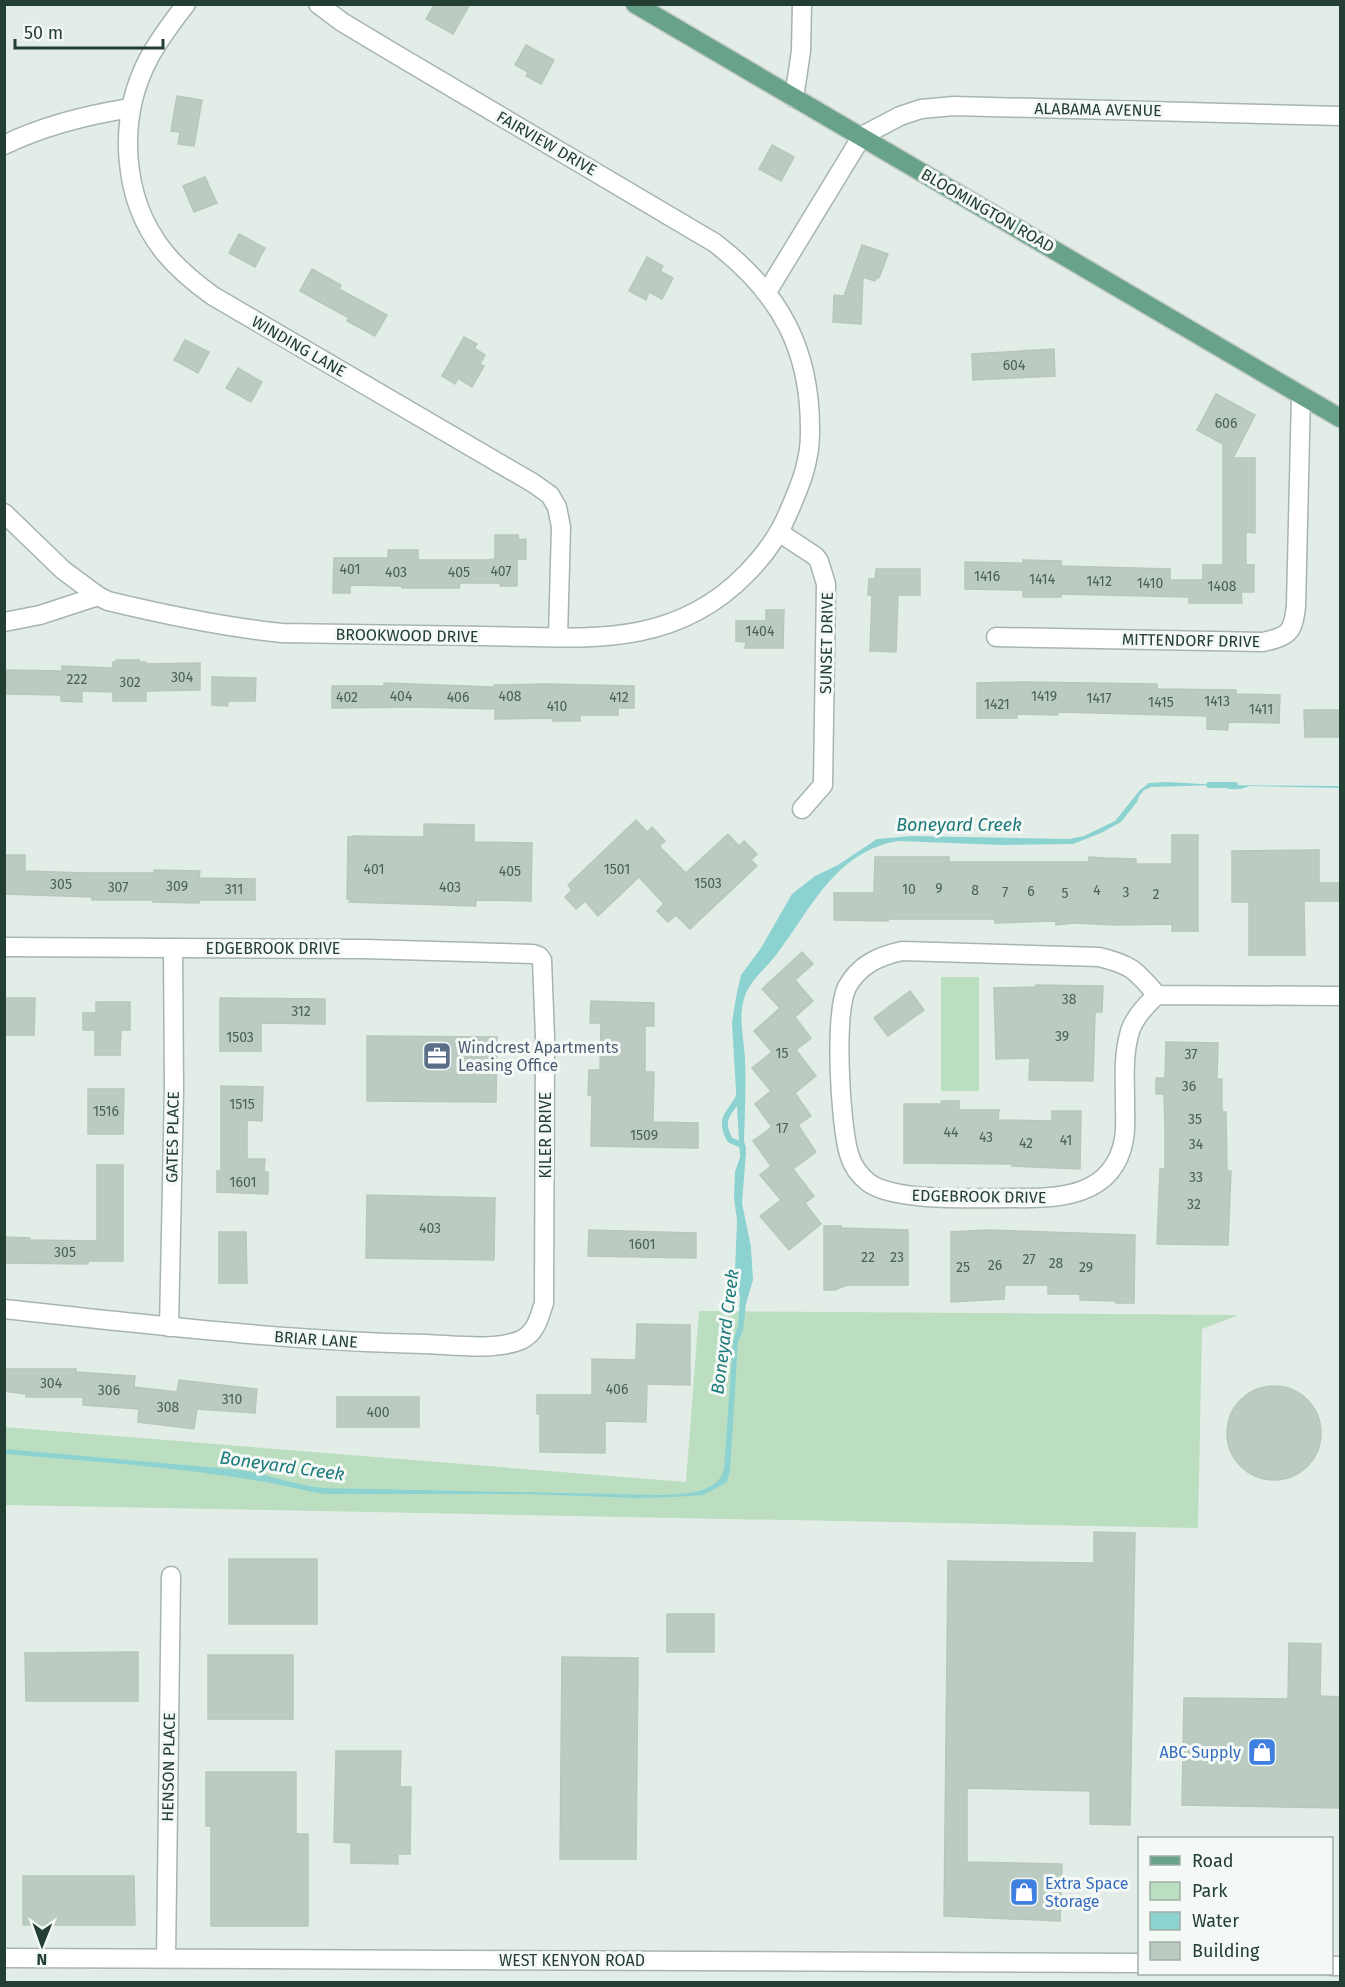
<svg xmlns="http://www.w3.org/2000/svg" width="1345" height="1987" font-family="'Fira Sans',sans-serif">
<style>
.green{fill:#bcdec0}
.water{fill:#8cd2d1}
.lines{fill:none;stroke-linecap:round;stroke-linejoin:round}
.stream{stroke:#8cd2d1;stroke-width:6}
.building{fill:#bbcbc2;stroke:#b6c7bd;stroke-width:1.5}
.minor-casing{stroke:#a6b5ad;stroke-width:21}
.major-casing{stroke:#c1c9c6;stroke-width:21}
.minor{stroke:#fff;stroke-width:18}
.major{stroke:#68a28a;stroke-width:18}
.labels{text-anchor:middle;stroke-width:6;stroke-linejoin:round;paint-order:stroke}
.number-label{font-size:14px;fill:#496157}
.street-label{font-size:16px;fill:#233e33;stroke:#f4f9f6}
.service-label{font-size:16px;fill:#4e5e75;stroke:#f4f9f6;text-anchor:start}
.shop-label{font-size:16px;fill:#366cbe;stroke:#f4f9f6;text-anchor:end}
.water-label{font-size:18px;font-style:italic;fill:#1d7a7b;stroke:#f4f9f6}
</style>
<rect width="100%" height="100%" fill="#e3ede7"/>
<g class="green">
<rect x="941" y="977" width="38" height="114"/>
<polygon points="699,1311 1239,1315 1202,1329 1198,1528 5,1505 4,1427 686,1482"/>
</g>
<path class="water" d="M1167 782 1220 785 1340 786V788L1249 786C1239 791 1227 790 1218 785L1151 787 1144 790 1139 796 1137 802 1121 822 1101 833 1073 844 1002 845 898 841C834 852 811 910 776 955 763 972 747 982 743 1003 739 1021 744 1040 745 1058 746 1085 745 1113 744 1140L746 1153 742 1203 751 1247 753 1280 746 1304 743 1331 738 1342 730 1471 727 1482 703 1495 674 1497 638 1498 526 1494H326C303 1491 281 1484 259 1481 175 1467 89 1461 5 1454V1449L240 1470C268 1474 294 1485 323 1488L659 1495C680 1494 718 1495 724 1469L733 1341 738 1326 740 1297 735 1272 737 1220 734 1198 735 1172 740 1157 732 1023 736 997 741 975 761 948 792 894 815 876 838 865 877 839 912 836 1069 839 1084 836 1115 821 1140 790 1149 783Z"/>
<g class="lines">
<g class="stream">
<polyline points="1209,785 1235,785"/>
<path d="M741 1092C734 1112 716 1115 730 1140L742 1145 743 1148"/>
</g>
</g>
<g class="building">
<polygon points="435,4 470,4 453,34 426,19"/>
<polygon points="526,45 554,60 541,84 526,76 528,72 515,65"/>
<polygon points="177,96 202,100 194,146 178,144 180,132 171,131"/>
<polygon points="772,145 794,157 781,181 759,169"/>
<polygon points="205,177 217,203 194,212 183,186"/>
<polygon points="239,234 265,248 255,267 229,253"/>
<polygon points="862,245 888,254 879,278 877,277 875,281 863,277 861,324 833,322 834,295 844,296"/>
<polygon points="647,257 663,266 660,271 673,278 662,299 649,292 646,300 629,291"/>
<polygon points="312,269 341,285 339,289 387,315 375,336 347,321 349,318 300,291"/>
<polygon points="464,337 477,344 474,348 485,355 480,364 484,366 472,387 458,378 455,384 442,376"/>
<polygon points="185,340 209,352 198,373 174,360"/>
<polygon points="1054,349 1055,376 973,380 972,354"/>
<polygon points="238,368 262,382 251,402 226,388"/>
<polygon points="1216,394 1255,415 1233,458 1255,458 1255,533 1246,532 1246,565 1254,565 1254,592 1241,592 1242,603 1189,603 1189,597 1061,594 1061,597 1023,597 1023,590 965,589 965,562 1023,563 1023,560 1061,561 1061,566 1170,569 1170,580 1203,580 1203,565 1223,565 1223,444 1197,430"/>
<polygon points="495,535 518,535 519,540 526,539 526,559 517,559 517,586 500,586 500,583 460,583 459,588 402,588 402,586 350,585 350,593 333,593 334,558 388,558 388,550 418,550 418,560 486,560 495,559"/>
<polygon points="876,569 920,569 920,595 898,595 896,652 870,651 872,595 868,595 869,579 875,579"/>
<polygon points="766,610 784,610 783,648 745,648 746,642 736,641 736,621 766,621"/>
<polygon points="116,660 139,660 139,662 146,662 146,664 200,663 200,690 146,691 146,701 113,701 113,692 82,691 82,702 61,701 61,695 6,694 7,670 62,671 62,666 113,668 113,662 116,662"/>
<polygon points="212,677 256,678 255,701 228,701 228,706 212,705"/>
<polygon points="1023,682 1157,684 1157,689 1236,690 1236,694 1280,695 1279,723 1228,722 1228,730 1207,729 1207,716 1058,712 1058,715 1017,714 1017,718 977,718 977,683"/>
<polygon points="384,683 494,687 494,685 547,684 634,686 634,708 618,708 618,715 580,715 580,721 553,721 553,718 495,719 495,709 418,707 332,708 332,686 384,686"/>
<polygon points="1304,710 1341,710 1341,737 1305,737"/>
<polygon points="636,820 647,832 652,827 665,841 659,846 686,873 728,834 739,846 744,841 757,854 751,860 757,866 690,929 676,915 668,922 657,911 664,904 639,877 598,916 585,901 576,909 565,897 572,890 568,885"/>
<polygon points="424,824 474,825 474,842 532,843 531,901 476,900 476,906 349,902 350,899 347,899 348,837 353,837 353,836 424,837"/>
<polygon points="1172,835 1198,835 1198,931 1172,931 1172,924 1116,925 1074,923 1056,925 1056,921 995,923 995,919 888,919 888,921 834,920 834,893 874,893 875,857 949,857 949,862 1089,862 1089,857 1106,858 1136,859 1136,864 1172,864"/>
<polygon points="1319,850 1319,883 1341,883 1341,901 1304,901 1305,955 1249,955 1249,902 1232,902 1232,851"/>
<polygon points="4,855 25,855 25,871 87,873 154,873 154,870 200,871 199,878 255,879 255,900 199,900 199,903 153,902 153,900 92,900 92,897 4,894"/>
<polygon points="802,952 813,964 795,980 813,1001 795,1017 811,1038 796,1050 816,1076 795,1093 811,1116 798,1125 816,1152 793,1169 814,1196 805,1203 821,1224 789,1250 760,1216 781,1200 760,1175 771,1166 753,1141 772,1127 755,1104 771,1091 752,1068 772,1052 754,1031 780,1008 762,989"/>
<polygon points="1036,985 1103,986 1102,1012 1095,1012 1093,1081 1029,1080 1030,1058 996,1059 994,988 1036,987"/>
<polygon points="910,991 924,1010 888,1036 874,1018"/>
<polygon points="4,998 35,998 34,1035 4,1035"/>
<polygon points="220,998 325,999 325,1024 261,1023 261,1051 220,1051"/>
<polygon points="591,1001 654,1003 654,1026 645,1026 645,1072 654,1072 653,1122 698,1123 698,1148 591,1146 592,1095 588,1095 589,1070 600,1070 601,1023 590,1023"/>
<polygon points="96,1002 130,1002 130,1030 121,1030 120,1055 95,1055 95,1030 83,1030 83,1013 96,1013"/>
<polygon points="367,1036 497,1037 496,1102 367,1101"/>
<polygon points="1166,1042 1218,1043 1217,1079 1222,1079 1222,1112 1226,1112 1227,1171 1231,1171 1228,1245 1157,1244 1160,1169 1165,1169 1165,1125 1164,1094 1156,1094 1156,1078 1165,1078"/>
<polygon points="221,1086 263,1087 262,1121 247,1120 247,1159 265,1159 264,1172 268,1172 268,1194 217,1192 217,1171 221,1171"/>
<polygon points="88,1089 124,1089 123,1134 88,1134"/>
<polygon points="941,1101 959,1101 959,1110 999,1110 998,1120 1052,1121 1052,1111 1081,1111 1080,1169 1012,1166 1012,1164 904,1163 904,1104 942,1104"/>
<polygon points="97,1165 123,1165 123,1261 88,1261 88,1264 4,1263 4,1237 30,1238 30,1240 97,1241"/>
<polygon points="367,1195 495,1198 494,1260 366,1258"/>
<polygon points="824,1226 841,1226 841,1228 908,1230 908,1285 847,1285 835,1290 824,1290"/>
<polygon points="589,1230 696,1233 696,1258 588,1256"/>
<polygon points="986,1230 1135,1235 1134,1303 1116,1303 1116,1301 1080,1300 1080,1294 1048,1294 1048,1285 1005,1285 1004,1299 951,1302 951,1232"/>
<polygon points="219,1232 246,1232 247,1283 219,1283"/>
<polygon points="637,1324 690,1325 690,1385 647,1384 646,1422 605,1421 605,1453 540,1452 540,1414 537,1414 537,1395 592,1395 592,1359 636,1360"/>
<polygon points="4,1369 76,1369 76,1372 135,1376 134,1387 177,1392 179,1380 257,1389 255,1413 197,1409 194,1429 138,1422 139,1409 83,1405 83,1397 26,1397 26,1394 4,1391"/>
<circle cx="1274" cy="1433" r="47"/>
<rect x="337" y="1397" width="82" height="30"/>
<polygon points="1094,1532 1135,1533 1130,1825 1090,1824 1090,1791 967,1788 967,1862 1062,1864 1060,1921 944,1916 948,1561 1094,1563"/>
<rect x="229" y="1559" width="88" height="65"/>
<rect x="667" y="1614" width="47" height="38"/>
<polygon points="1289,1643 1321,1644 1320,1696 1341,1697 1341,1808 1182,1805 1184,1698 1288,1699"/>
<polygon points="138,1652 138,1701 26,1701 25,1653"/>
<rect x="208" y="1655" width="85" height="64"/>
<polygon points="562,1657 638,1658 636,1859 560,1859"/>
<polygon points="336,1751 401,1751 400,1787 411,1787 410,1854 398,1854 398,1864 351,1863 351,1843 334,1842"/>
<polygon points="206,1772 296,1772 296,1834 308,1834 308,1926 211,1926 211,1826 206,1826"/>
<polygon points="23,1876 134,1876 135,1925 23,1925"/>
</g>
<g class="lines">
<g class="minor-casing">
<g id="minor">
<path d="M186 4C173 21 159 39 149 58 117 118 121 199 165 253 179 270 195 283 213 296L533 483 550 495 557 507 561 527 558 637"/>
<polyline points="794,98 801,51 802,4"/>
<path d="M4 145C45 125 86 115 131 108"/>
<polyline points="767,292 862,136 900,116 921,109 954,106 1340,116"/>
<polyline points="4,513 63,570 98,596"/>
<polyline points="780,533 815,556 819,561 826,584 823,785 802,809"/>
<path d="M4 622 40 615 98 596 108 601C166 615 223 627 282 633 349 634 415 635 482 636 580 637 671 651 746 574 765 555 779 536 789 511 800 486 810 462 810 433 811 350 781 294 715 243L392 52 342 22 318 4"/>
<path d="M996 637 1263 642C1289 636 1293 633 1296 606L1301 395"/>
<path d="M4 947 365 949 533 954 539 956 542 960 545 1037 544 1303C539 1318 536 1333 521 1340 495 1351 454 1345 426 1344 285 1341 145 1324 4 1309"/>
<path d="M1157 995C1135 970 1132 965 1099 957L902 951C879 956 859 965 847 987 834 1015 840 1123 849 1154 852 1165 860 1176 869 1183 896 1202 977 1198 1012 1198 1058 1199 1114 1197 1124 1139 1126 1128 1125 1115 1125 1103 1125 1081 1123 1057 1129 1035 1132 1020 1146 1005 1157 995L1340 996"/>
<polyline points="169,1327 174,1090 173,948"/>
<polyline points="4,1958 1140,1963"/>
<polyline points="166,1958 171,1576"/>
<polyline points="1332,1966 1340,1966"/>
</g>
</g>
<g class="major-casing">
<polyline id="major" points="635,4 1340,418"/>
</g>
<use href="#minor" class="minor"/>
<use href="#major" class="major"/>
</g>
<defs>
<g id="office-square" transform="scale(1.5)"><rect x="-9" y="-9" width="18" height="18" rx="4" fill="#5c6f8a" stroke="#f4f9f6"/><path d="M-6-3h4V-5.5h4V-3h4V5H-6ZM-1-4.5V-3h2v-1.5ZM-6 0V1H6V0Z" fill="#fff"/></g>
<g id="shop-square" transform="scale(1.5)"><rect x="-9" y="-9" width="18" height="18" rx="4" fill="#3f7fe0" stroke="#f4f9f6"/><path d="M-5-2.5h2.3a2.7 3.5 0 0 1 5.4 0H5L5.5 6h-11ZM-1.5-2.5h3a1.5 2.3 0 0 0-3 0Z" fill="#fff"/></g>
</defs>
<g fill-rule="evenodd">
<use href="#office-square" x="437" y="1056"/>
<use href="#shop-square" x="1262" y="1752"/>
<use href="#shop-square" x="1024" y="1892"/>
</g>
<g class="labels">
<g class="number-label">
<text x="1014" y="370">604</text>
<text x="1226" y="428">606</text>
<text x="350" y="574">401</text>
<text x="501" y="576">407</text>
<text x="396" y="577">403</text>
<text x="459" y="577">405</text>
<text x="987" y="581">1416</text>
<text x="1042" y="584">1414</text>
<text x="1099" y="586">1412</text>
<text x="1150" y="588">1410</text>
<text x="1222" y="591">1408</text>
<text x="760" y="636">1404</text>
<text x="182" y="682">304</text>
<text x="77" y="684">222</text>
<text x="130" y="687">302</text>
<text x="401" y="701">404</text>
<text x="510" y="701">408</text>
<text x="1044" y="701">1419</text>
<text x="347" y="702">402</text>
<text x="458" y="702">406</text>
<text x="619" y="702">412</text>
<text x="1099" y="703">1417</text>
<text x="1217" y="706">1413</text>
<text x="1161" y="707">1415</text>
<text x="997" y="709">1421</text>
<text x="557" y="711">410</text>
<text x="1261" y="714">1411</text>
<text x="374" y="874">401</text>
<text x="617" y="874">1501</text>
<text x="510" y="876">405</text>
<text x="708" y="888">1503</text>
<text x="61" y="889">305</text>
<text x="177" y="891">309</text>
<text x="118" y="892">307</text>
<text x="450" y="892">403</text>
<text x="939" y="893">9</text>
<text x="234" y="894">311</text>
<text x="909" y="894">10</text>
<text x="975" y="895">8</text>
<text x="1097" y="895">4</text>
<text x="1031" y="896">6</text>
<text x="1005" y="897">7</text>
<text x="1126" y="897">3</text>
<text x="1065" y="898">5</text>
<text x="1156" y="899">2</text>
<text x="1069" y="1004">38</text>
<text x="301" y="1016">312</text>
<text x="1062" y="1041">39</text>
<text x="240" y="1042">1503</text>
<text x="782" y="1058">15</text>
<text x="1191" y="1059">37</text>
<text x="1189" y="1091">36</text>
<text x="242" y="1109">1515</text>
<text x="106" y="1116">1516</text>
<text x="1195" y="1124">35</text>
<text x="782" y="1133">17</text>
<text x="951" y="1137">44</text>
<text x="644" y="1140">1509</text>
<text x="986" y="1142">43</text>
<text x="1066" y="1145">41</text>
<text x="1026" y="1148">42</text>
<text x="1196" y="1149">34</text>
<text x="1196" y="1182">33</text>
<text x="243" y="1187">1601</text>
<text x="1194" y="1209">32</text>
<text x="430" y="1233">403</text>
<text x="642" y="1249">1601</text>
<text x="65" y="1257">305</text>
<text x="868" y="1262">22</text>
<text x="897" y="1262">23</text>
<text x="1029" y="1264">27</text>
<text x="1056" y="1268">28</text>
<text x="995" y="1270">26</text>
<text x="963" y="1272">25</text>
<text x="1086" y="1272">29</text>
<text x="51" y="1388">304</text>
<text x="617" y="1394">406</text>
<text x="109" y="1395">306</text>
<text x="232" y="1404">310</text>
<text x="168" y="1412">308</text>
<text x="378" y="1417">400</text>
</g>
<g class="street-label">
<text transform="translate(1098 109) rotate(1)" y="6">ALABAMA AVENUE</text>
<text transform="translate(547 143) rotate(30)" y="6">FAIRVIEW DRIVE</text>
<text transform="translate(988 210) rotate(30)" y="6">BLOOMINGTON ROAD</text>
<text transform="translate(299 346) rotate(30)" y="6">WINDING LANE</text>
<text transform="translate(407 635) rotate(1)" y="6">BROOKWOOD DRIVE</text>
<text transform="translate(1191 640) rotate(1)" y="6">MITTENDORF DRIVE</text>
<text transform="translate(826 643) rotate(-89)" y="6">SUNSET DRIVE</text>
<text x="273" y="954">EDGEBROOK DRIVE</text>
<text transform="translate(545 1135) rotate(-90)" y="6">KILER DRIVE</text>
<text transform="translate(172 1137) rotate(-89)" y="6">GATES PLACE</text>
<text transform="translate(979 1196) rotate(1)" y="6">EDGEBROOK DRIVE</text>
<text transform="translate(316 1339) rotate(4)" y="6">BRIAR LANE</text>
<text transform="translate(168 1767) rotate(-89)" y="6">HENSON PLACE</text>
<text x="572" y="1966">WEST KENYON ROAD</text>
</g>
<g class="service-label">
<text x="458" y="1053">Windcrest Apartments<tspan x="458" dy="18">Leasing Office</tspan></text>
</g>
<g class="shop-label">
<text x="1241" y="1758">ABC Supply</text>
<text x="1045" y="1889" text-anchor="start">Extra Space<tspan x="1045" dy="18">Storage</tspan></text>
</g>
<g class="water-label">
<text x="959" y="831">Boneyard Creek</text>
<text transform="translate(725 1332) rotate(-83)" y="6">Boneyard Creek</text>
<text transform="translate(282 1466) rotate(8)" y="6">Boneyard Creek</text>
</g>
</g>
<rect width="1345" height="1987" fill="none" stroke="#233e33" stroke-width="12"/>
<rect x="1138" y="1837" width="195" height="138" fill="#f4f9f6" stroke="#a0aea8" stroke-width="1.5"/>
<rect x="1150" y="1856" width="30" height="9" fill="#68a28a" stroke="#a0aea8" stroke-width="1.5"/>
<text x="1192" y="1867" font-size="18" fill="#233e33">Road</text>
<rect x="1150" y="1882" width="30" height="18" fill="#bcdec0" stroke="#a0aea8" stroke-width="1.5"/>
<text x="1192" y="1897" font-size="18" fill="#233e33">Park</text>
<rect x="1150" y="1912" width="30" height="18" fill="#8cd2d1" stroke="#a0aea8" stroke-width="1.5"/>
<text x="1192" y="1927" font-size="18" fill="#233e33">Water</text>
<rect x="1150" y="1942" width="30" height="18" fill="#bbcbc2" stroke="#a0aea8" stroke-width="1.5"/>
<text x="1192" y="1957" font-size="18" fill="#233e33">Building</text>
<g transform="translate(42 1945) rotate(181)" stroke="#f4f9f6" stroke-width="4.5" paint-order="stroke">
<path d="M0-4.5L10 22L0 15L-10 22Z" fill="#233e33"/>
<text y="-9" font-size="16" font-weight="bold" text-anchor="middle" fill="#233e33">N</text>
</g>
<path d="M15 39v9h148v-9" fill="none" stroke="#233e33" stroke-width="3"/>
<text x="24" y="39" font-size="18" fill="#233e33" stroke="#f4f9f6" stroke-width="4.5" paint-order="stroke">50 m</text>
</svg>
